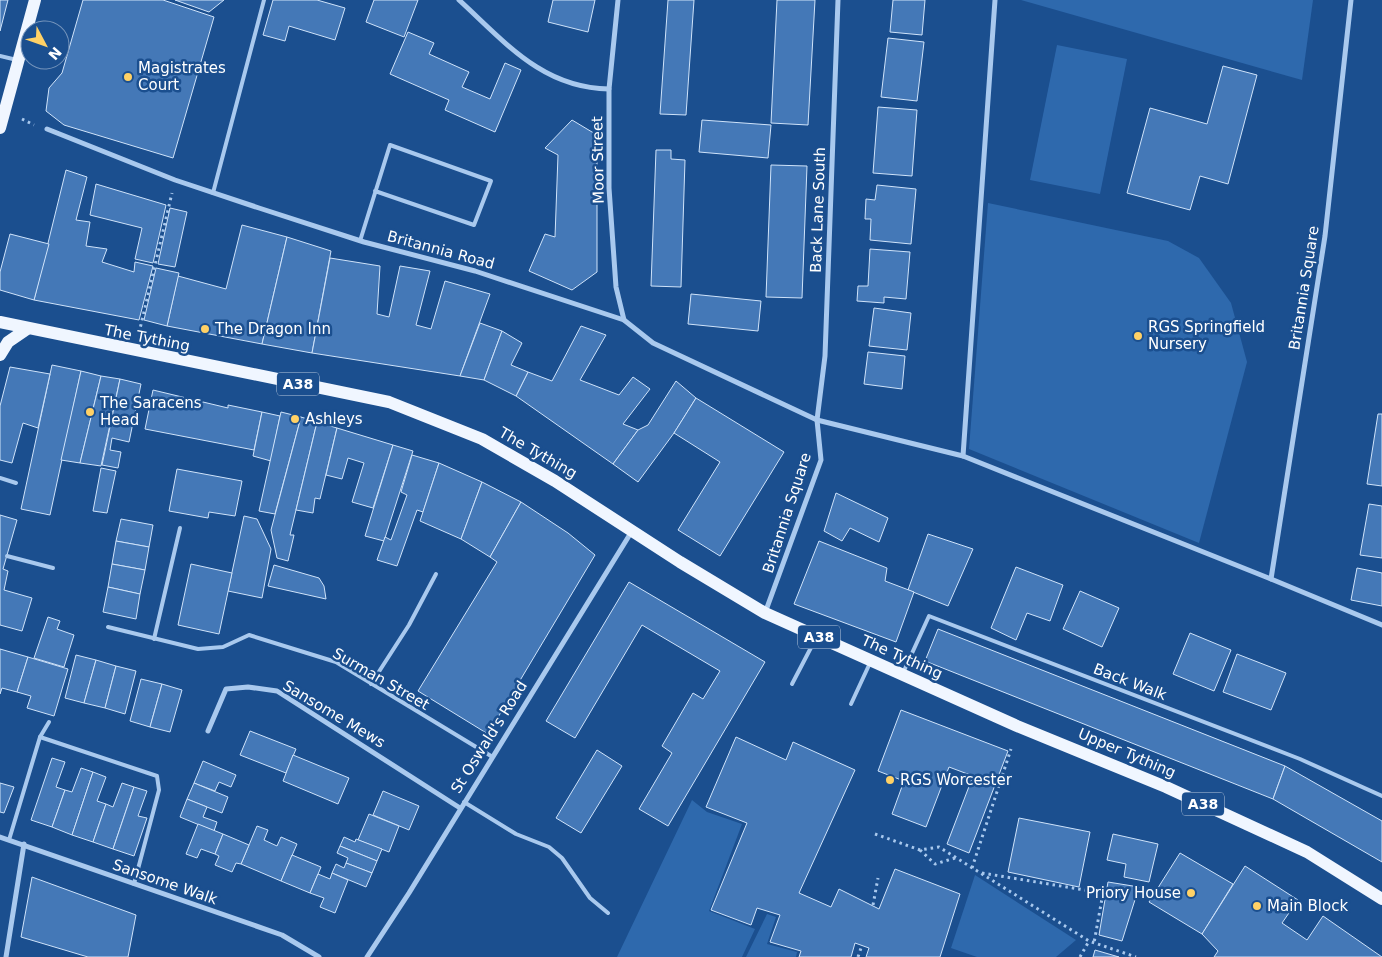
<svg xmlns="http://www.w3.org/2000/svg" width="1382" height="957" font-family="'DejaVu Sans',sans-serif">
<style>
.green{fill:#2e69ad}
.building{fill:#4478b7;stroke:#cfe3fa}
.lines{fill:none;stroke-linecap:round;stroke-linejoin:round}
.path{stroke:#a9c9ee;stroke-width:3;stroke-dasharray:2.5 4;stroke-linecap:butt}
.service{stroke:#a9c9ee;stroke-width:4}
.minor{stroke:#a9c9ee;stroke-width:5}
.primary{stroke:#f0f6ff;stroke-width:12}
.poi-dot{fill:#ffd166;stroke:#1b4f8f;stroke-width:2}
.labels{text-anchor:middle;stroke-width:5;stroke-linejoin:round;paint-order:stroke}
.shield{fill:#1b4f8f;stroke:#bbcadd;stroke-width:1}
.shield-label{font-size:14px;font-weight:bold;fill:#fff}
.poi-label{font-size:15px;fill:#fff;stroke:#1b4f8f;text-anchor:start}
.street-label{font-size:15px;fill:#fff;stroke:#1b4f8f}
</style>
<rect width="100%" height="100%" fill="#1b4f8f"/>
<g class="green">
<polygon points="1021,0 1313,0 1302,80"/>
<polygon points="1057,45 1127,59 1100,194 1030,180"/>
<polygon points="988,203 1168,241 1199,258 1231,303 1247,362 1199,543 969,449"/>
<polygon points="692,800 707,812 742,824 709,911 755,929 742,957 617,957"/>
<polygon points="975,875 1076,940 1056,957 977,957 951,948"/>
<polygon points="767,914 776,917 767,944 797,952 796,957 746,957"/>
</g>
<g class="building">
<polygon points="0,0 8,0 0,31"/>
<polygon points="83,0 163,0 214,17 173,158 64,125 46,111 49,88 62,73"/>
<polygon points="175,0 224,0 209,12"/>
<polygon points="273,0 317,0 345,8 335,40 289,26 285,41 263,35"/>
<polygon points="374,0 418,0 404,37 366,22"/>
<polygon points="553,0 595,0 588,32 548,22"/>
<polygon points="668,0 694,0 686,115 660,114"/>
<polygon points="777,0 815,0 808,125 771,123"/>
<polygon points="893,0 925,0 922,35 890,32"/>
<polygon points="408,32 434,43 429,54 469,72 462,87 490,99 505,63 521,70 495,132 445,110 449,100 390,74"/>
<polygon points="888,38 924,42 917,101 881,97"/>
<polygon points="1223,66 1257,75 1228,184 1200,176 1190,210 1127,193 1150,108 1207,124"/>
<polygon points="878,107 917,110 912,176 873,173"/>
<polygon points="572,120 597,135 597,272 572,290 529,271 545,234 555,237 558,155 545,148"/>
<polygon points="702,120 771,125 768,158 699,152"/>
<polygon points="656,150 671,150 671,159 685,160 681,287 651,286"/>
<polygon points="771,165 807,166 802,298 766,297"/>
<polygon points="66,170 87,177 76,220 90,222 86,246 107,249 102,262 134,272 135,262 153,266 139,320 34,300"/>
<polygon points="96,184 166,205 153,263 135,259 142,228 90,215"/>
<polygon points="877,185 916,189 911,244 870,240 871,219 865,219 866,199 875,200"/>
<polygon points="170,208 187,212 175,267 158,264"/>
<polygon points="242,225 287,237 262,344 167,326 178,276 226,289"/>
<polygon points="10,234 49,244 34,300 0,290 0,272"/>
<polygon points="287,237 331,251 312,353 262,344"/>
<polygon points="870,249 910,252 906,299 884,297 884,303 857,301 858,286 868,286"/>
<polygon points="330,258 380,266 377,314 389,317 400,266 430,271 416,325 431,329 445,281 490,294 460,376 312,353"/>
<polygon points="156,268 179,273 167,326 144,320"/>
<polygon points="691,294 761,301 758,331 688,324"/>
<polygon points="874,308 911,313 907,350 869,346"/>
<polygon points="480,323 502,331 484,380 460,376"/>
<polygon points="581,326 606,335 580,380 619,395 633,377 650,389 623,424 638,430 613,464 516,396 528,372 552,381"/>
<polygon points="502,331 522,343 511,365 528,372 516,396 484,380"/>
<polygon points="868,352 905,356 902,389 864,384"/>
<polygon points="52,365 81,371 50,515 21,509"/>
<polygon points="10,367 50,374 38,428 23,423 12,463 0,460 0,406"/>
<polygon points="81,371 101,376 80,463 61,460"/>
<polygon points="101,376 120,379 101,466 80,463"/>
<polygon points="120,379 141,384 129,442 112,438 110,450 121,452 118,468 102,465"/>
<polygon points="676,381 696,398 674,433 638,482 613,464 638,430 648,425"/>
<polygon points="153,390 228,408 228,405 262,412 254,450 145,429"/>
<polygon points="696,398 784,452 720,556 678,530 720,462 674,433"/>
<polygon points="262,412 280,416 271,461 253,456"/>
<polygon points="281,412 301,417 275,514 259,511"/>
<polygon points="1378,414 1382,414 1382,486 1367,484"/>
<polygon points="301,417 317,422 290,535 294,535 288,561 277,558 271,530"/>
<polygon points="317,422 337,428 320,499 315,498 313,513 296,510"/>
<polygon points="337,428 393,445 373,508 352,502 364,463 348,458 342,479 326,475"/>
<polygon points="393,445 413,451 384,541 365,536"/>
<polygon points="412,455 439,463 423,512 417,510 397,566 377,560 385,537 391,540 407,495 401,492"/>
<polygon points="439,463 482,482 461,539 420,521"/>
<polygon points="101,468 116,471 107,513 93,511"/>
<polygon points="177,469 242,481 235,516 209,512 208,518 169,511"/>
<polygon points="482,482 521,502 490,557 461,539"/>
<polygon points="836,493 888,518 879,542 850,528 842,541 824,531"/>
<polygon points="521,502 568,533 595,555 488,734 418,691 497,562 490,557"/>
<polygon points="1369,504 1382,506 1382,558 1360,555"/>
<polygon points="0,515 17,520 3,569 8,571 4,590 32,598 22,631 0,625"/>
<polygon points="244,516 257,519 271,549 262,598 228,591"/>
<polygon points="121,519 153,525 149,547 116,541"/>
<polygon points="928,534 973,549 948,606 908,590"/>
<polygon points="116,541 149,547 145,570 112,564"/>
<polygon points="819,541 887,568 885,581 914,592 896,642 794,604"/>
<polygon points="112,564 145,570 140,594 108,587"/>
<polygon points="191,564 232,573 219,634 178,625"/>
<polygon points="274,565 319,578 324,586 326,599 268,586"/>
<polygon points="1016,567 1063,585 1050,621 1027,613 1016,640 991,628"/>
<polygon points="1357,568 1382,573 1382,606 1351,600"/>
<polygon points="629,582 765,662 668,826 639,809 672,753 662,746 693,693 703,699 720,671 642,625 575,738 546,721"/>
<polygon points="108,587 140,594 136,619 103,612"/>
<polygon points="1080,591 1119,608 1102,647 1063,629"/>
<polygon points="48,617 60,621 57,629 74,635 64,667 34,658"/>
<polygon points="938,629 1285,766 1273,799 925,661"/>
<polygon points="1190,633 1231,650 1214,691 1173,674"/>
<polygon points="0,649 28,657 17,692 2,688 0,694"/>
<polygon points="1237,654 1286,673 1271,710 1223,692"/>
<polygon points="76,655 96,660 84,703 65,698"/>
<polygon points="28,657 68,669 54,716 27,708 31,696 17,692"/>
<polygon points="96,660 116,666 105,708 84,703"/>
<polygon points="116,666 136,671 125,714 105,708"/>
<polygon points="141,679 162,684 150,727 130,721"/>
<polygon points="162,684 182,690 170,732 150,727"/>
<polygon points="901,710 1008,751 969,853 947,844 973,776 949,767 926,827 892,814 904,781 878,771"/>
<polygon points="250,731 296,749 286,773 240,755"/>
<polygon points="736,737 786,760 793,742 855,770 799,893 831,907 839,889 879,909 895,869 960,894 940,957 866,957 869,948 855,943 851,957 799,957 801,951 770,942 780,915 757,908 751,925 711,910 747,823 706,807"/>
<polygon points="597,750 622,766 581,833 556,818"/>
<polygon points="293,755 349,778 338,804 283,781"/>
<polygon points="52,758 65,762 56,787 65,790 52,827 31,820"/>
<polygon points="203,761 236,775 231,787 219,782 215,791 194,783"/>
<polygon points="1285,766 1382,821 1382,862 1273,799"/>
<polygon points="81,768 93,772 72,835 52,827 65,790 72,792"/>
<polygon points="93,772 106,777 97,801 106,804 93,842 72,835"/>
<polygon points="0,783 14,787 4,813 0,812"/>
<polygon points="122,783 134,787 113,849 93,842 106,804 113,807"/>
<polygon points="194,783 228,797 222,813 187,799"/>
<polygon points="134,787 147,791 138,816 147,818 134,856 113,849"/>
<polygon points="383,791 419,806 409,830 373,815"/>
<polygon points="187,799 207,807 203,817 217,822 214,831 180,817"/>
<polygon points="369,814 399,826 389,852 358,840"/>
<polygon points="1019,818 1090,832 1079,887 1008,872"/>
<polygon points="198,824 223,834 215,854 201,849 197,858 186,854"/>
<polygon points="257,826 268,830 264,840 277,846 281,837 297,844 281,881 241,864"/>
<polygon points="223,834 249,845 241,864 236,863 232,872 215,865 219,856 215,854"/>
<polygon points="1113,834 1158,844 1149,882 1124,877 1126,864 1107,860"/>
<polygon points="344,837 355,842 356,839 382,849 377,861 340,846"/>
<polygon points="340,846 377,861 372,873 346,863 348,858 337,853"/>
<polygon points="1180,853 1233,884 1202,934 1149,902"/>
<polygon points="292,855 321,867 310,893 281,881"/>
<polygon points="346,863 372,873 366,887 332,873 336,864 344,868"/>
<polygon points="1245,866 1298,900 1282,923 1307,940 1323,916 1382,957 1214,957 1218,951 1202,934"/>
<polygon points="332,873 348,880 335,913 320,907 324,898 310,893 318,874 330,879"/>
<polygon points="32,877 136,915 128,957 88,957 21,937"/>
<polygon points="1108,882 1139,887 1122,941 1099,935"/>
<polygon points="1095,950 1119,957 1093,957"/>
</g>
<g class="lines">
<g class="path">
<polyline points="22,119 34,125"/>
<polyline points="139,333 172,193"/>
<polyline points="875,834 920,850 939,847 1089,941 1136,957"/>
<polyline points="920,850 935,864 955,858"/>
<polyline points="972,868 1011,749"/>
<polyline points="982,873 1103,893 1094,943"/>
<polyline points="873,905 878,878"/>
<polyline points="858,957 862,945"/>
<polyline points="1080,957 1089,941"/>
</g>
<g class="service">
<polyline points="0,56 17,60"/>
<polyline points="213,193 264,0"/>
<polyline points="360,241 390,145 491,181 474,225 375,191"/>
<polyline points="0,478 16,483"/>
<polyline points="7,556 53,568"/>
<polyline points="108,627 198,649 223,647 249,635 336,662 491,756"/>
<polyline points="154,639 180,528"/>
<polyline points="903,673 929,616 1300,759 1382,796"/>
<polyline points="371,684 409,625 436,574"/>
<polyline points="792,684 816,638"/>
<polyline points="851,704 870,663"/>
<polyline points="40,737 157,776 159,790 134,884"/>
<polyline points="464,802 516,834 549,847 562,858 590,898 608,913"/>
<polyline points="9,840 40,737 49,722"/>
</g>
<g class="minor">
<path d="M459 0C505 42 542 88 609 89"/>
<polyline points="618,0 609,89 609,188 616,287 624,320"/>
<polyline points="995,0 963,456 1271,579 1325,236 1351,0"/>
<polyline points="47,129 175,180 259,208 364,242 475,271 624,320 653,343 817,420 963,456"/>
<polyline points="1271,579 1382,625"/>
<polyline points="765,613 821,460 817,420 825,356 838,0"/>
<polyline points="208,731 226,689 248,687 277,691 460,808"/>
<polyline points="0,837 282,935 319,957"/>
<polyline points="6,957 24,844"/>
<polyline points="367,957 409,893 632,531"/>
</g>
<g class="primary">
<polyline points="0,128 35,0"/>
<polyline points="0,322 389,402 482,439 555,481 680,562 765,613 1017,726 1166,787 1307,852 1382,899"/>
<polyline points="0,355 8,342 27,329"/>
</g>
</g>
<g class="poi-dot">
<circle cx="128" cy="77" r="5"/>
<circle cx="205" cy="329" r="5"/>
<circle cx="1138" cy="336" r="5"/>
<circle cx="90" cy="412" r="5"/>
<circle cx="295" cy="419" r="5"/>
<circle cx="890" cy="780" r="5"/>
<circle cx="1191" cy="893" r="5"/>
<circle cx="1257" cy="906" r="5"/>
</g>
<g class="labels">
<g class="shield">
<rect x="277" y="372.5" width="42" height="23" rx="4"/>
<rect x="798" y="625.5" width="42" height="23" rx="4"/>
<rect x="1182" y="792.5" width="42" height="23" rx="4"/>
</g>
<g class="shield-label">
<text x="298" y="389">A38</text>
<text x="819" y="642">A38</text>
<text x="1203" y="809">A38</text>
</g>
<g class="poi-label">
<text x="138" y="73">Magistrates<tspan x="138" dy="17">Court</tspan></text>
<text x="1148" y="332">RGS Springfield<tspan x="1148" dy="17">Nursery</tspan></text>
<text x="215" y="334">The Dragon Inn</text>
<text x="100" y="408">The Saracens<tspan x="100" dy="17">Head</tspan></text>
<text x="305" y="424">Ashleys</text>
<text x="900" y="785">RGS Worcester</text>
<text x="1181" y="898" text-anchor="end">Priory House</text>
<text x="1267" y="911">Main Block</text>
</g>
<g class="street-label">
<text transform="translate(598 160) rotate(-91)" y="5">Moor Street</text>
<text transform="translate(818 210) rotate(-88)" y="5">Back Lane South</text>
<text transform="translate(441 250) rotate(15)" y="5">Britannia Road</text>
<text transform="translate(1304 288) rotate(-81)" y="5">Britannia Square</text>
<text transform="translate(147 338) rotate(11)" y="5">The Tything</text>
<text transform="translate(538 453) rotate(30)" y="5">The Tything</text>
<text transform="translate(787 513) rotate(-72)" y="5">Britannia Square</text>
<text transform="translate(902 657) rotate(24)" y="5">The Tything</text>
<text transform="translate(381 679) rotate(30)" y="5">Surman Street</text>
<text transform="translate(1130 682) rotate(21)" y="5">Back Walk</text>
<text transform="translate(334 714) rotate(31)" y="5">Sansome Mews</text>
<text transform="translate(489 737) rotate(-58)" y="5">St Oswald's Road</text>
<text transform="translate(1127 753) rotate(23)" y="5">Upper Tything</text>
<text transform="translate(165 882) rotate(19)" y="5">Sansome Walk</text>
</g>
</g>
<g transform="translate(45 45) rotate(131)"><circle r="24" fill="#1b4f8f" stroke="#7695bc"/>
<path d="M0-4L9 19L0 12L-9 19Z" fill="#ffd166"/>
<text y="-8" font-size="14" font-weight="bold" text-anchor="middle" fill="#ffffff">N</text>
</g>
</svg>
